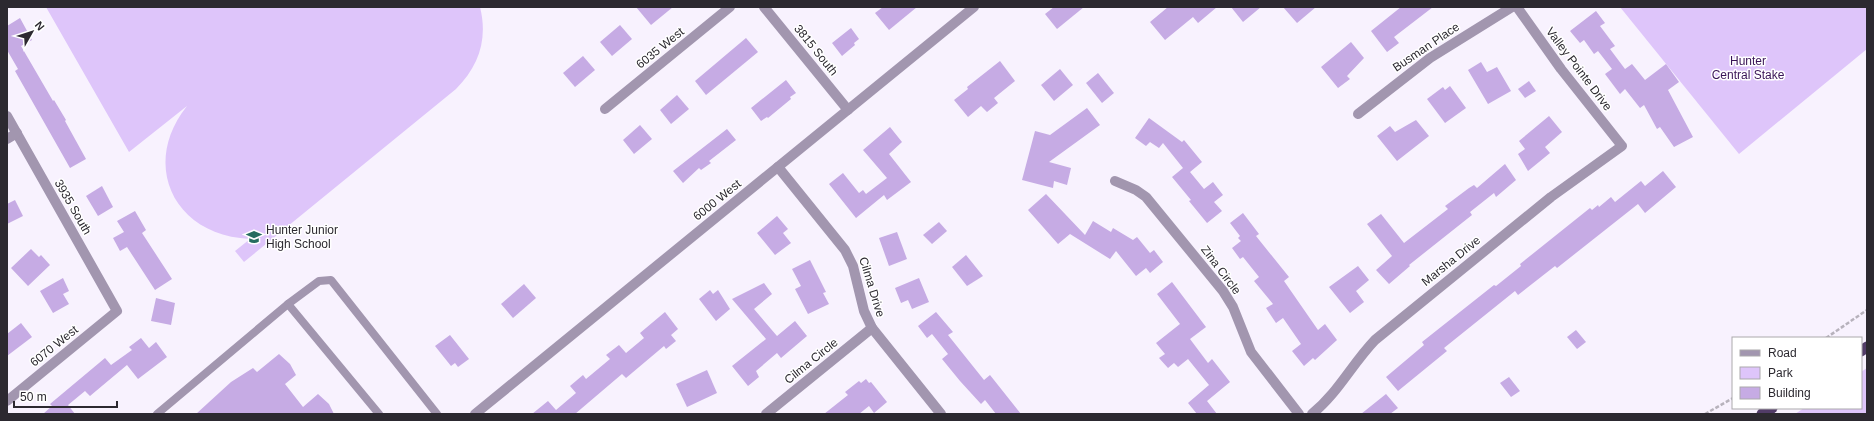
<svg xmlns="http://www.w3.org/2000/svg" width="1874" height="421" font-family="Arial,sans-serif">
<style>
.green{fill:#dec5fa}
.building{fill:#c6abe4}
.lines{fill:none;stroke-linecap:round;stroke-linejoin:round}
.path{stroke:#b7b2bc;stroke-width:2.5;stroke-dasharray:4 2;stroke-linecap:butt}
.service{stroke:#a296af;stroke-width:8}
.minor{stroke:#a296af;stroke-width:10}
.tertiary{stroke:#a296af;stroke-width:10}
.trunk{stroke:#523c68;stroke-width:11}
.labels{text-anchor:middle;stroke-width:3;stroke-linejoin:round;paint-order:stroke}
.street-label{font-size:12px;fill:#2c2930;stroke:#fff}
.park-label{font-size:12px;fill:#391456;stroke:#fff}
.poi-label{font-size:12px;fill:#2c2930;stroke:#fff;text-anchor:start}
</style>
<rect width="100%" height="100%" fill="#f8f2fe"/>
<g class="green">
<path d="M46 7H480C488 39 479 66 456 89L244 262 235 251 250 239C174 236 140 165 187 106L129 152Z"/>
<polygon points="1620,7 1867,7 1867,49 1739,154"/>
<polygon points="1867,368 1867,414 1795,414 1804,408 1861,408 1861,372"/>
</g>
<g class="building">
<polygon points="636,7 673,7 651,25"/>
<polygon points="883,7 917,7 889,30 875,13"/>
<polygon points="1054,7 1084,7 1057,29 1045,14"/>
<polygon points="1168,7 1217,7 1198,23 1193,17 1165,40 1150,22"/>
<polygon points="1231,7 1261,7 1243,22"/>
<polygon points="1283,7 1316,7 1297,23"/>
<polygon points="1401,7 1433,7 1394,37 1399,43 1387,52 1371,31"/>
<polygon points="1596,11 1605,23 1600,26 1615,46 1610,49 1625,69 1632,64 1645,80 1666,64 1679,82 1668,90 1693,137 1674,147 1660,127 1657,129 1644,105 1640,108 1625,89 1620,94 1605,74 1612,69 1598,51 1594,54 1584,40 1580,43 1570,31"/>
<polygon points="20,18 32,40 21,46 53,101 54,100 66,120 65,121 86,159 70,168 15,71 18,69 7,50 7,26"/>
<polygon points="620,25 632,39 612,56 600,42"/>
<polygon points="851,28 859,39 854,43 855,45 842,56 832,43"/>
<polygon points="746,38 758,52 706,95 695,81"/>
<polygon points="1351,42 1364,58 1347,76 1350,79 1338,88 1321,67"/>
<polygon points="583,56 595,70 575,87 563,73"/>
<polygon points="1000,61 1015,81 994,98 998,103 987,112 981,106 968,117 954,100 968,89 967,87"/>
<polygon points="1481,62 1487,72 1497,67 1511,91 1488,104 1468,70"/>
<polygon points="1060,69 1073,85 1054,101 1041,85"/>
<polygon points="1098,73 1114,93 1102,103 1086,83"/>
<polygon points="786,80 796,93 790,97 791,99 768,118 767,117 761,121 751,108"/>
<polygon points="1529,81 1536,91 1525,98 1518,89"/>
<polygon points="1450,86 1466,108 1445,123 1427,99 1443,87 1445,90"/>
<polygon points="677,95 689,109 671,124 660,110"/>
<polygon points="1087,108 1100,125 1049,162 1071,168 1067,185 1054,181 1053,188 1022,180 1035,131 1050,135"/>
<polygon points="1549,116 1562,132 1545,147 1550,153 1528,171 1518,154 1525,149 1519,141"/>
<polygon points="1149,118 1182,142 1184,140 1202,162 1190,172 1204,189 1213,182 1223,195 1214,202 1222,211 1207,223 1189,201 1191,200 1172,177 1183,168 1163,143 1159,148 1150,142 1146,146 1135,138"/>
<polygon points="1416,120 1429,136 1397,161 1377,136 1390,126 1395,132"/>
<polygon points="640,125 652,139 634,154 623,140"/>
<polygon points="890,127 902,142 889,154 911,182 887,200 884,195 856,218 829,184 843,173 859,193 863,190 866,194 887,178 863,150"/>
<polygon points="727,129 736,140 709,161 711,163 701,170 699,168 683,183 673,171"/>
<polygon points="1505,164 1516,180 1496,197 1494,193 1470,212 1472,215 1409,265 1410,266 1389,284 1376,270 1392,256 1367,224 1381,214 1404,243 1448,209 1445,206 1469,188 1474,185 1477,188"/>
<polygon points="1663,171 1676,187 1645,213 1638,204 1557,268 1555,266 1518,295 1515,291 1444,348 1447,351 1398,391 1386,377 1424,345 1422,342 1494,285 1496,286 1521,266 1520,264 1590,208 1592,210 1598,205 1599,207 1611,197 1615,202 1641,181 1645,186"/>
<polygon points="102,186 113,207 98,216 86,196"/>
<polygon points="1046,194 1085,235 1093,221 1111,232 1113,228 1133,240 1137,237 1150,253 1154,250 1163,262 1150,273 1146,268 1136,276 1116,251 1110,259 1070,234 1058,244 1028,210"/>
<polygon points="15,200 23,216 7,224 7,204"/>
<polygon points="135,211 146,230 142,233 172,279 155,290 127,247 120,251 113,238 124,232 117,221"/>
<polygon points="1243,213 1259,234 1256,236 1289,277 1284,281 1318,330 1325,324 1337,340 1315,360 1313,358 1304,366 1292,351 1301,344 1283,318 1276,323 1266,308 1273,304 1254,281 1259,277 1243,257 1240,259 1232,248 1241,241 1238,238 1240,236 1230,223"/>
<polygon points="777,216 788,229 783,233 791,243 775,255 757,233"/>
<polygon points="939,222 947,231 932,244 923,235"/>
<polygon points="897,232 907,259 889,266 879,238"/>
<polygon points="31,249 39,257 41,255 50,265 28,286 11,268"/>
<polygon points="966,255 983,276 967,286 952,267"/>
<polygon points="810,260 826,292 823,293 829,304 808,314 795,289 801,286 792,269"/>
<polygon points="1358,266 1369,280 1356,291 1364,302 1350,313 1329,287"/>
<polygon points="63,278 69,291 63,294 69,304 53,313 40,291"/>
<polygon points="919,278 929,302 912,309 908,300 901,303 895,288"/>
<polygon points="1172,282 1206,327 1190,339 1208,363 1212,359 1230,382 1207,401 1217,414 1197,414 1188,403 1209,385 1188,359 1178,367 1174,363 1168,368 1159,358 1165,354 1156,343 1180,324 1157,294"/>
<polygon points="764,283 772,294 754,309 777,336 795,321 807,336 781,358 777,353 756,371 759,377 748,386 732,366 766,339 732,299"/>
<polygon points="524,284 536,298 513,318 501,304"/>
<polygon points="710,290 713,294 718,290 730,309 716,321 699,299"/>
<polygon points="156,298 175,303 171,325 151,321"/>
<polygon points="665,312 678,329 671,335 676,341 666,349 664,346 626,378 622,374 575,414 532,414 548,401 556,410 576,393 570,386 583,375 586,379 610,359 606,355 619,345 626,353 644,338 640,333"/>
<polygon points="936,312 953,332 948,335 984,380 990,375 1021,414 996,414 985,400 981,404 960,381 942,359 948,354 932,334 927,338 918,326"/>
<polygon points="21,323 32,337 7,356 7,334"/>
<polygon points="1576,330 1586,342 1577,349 1567,337"/>
<polygon points="450,335 469,359 458,367 455,363 451,366 435,346"/>
<polygon points="141,338 149,348 156,342 167,357 138,379 127,365 90,396 85,391 68,405 75,414 43,414 52,406 50,404 105,358 111,365 132,350 129,347"/>
<polygon points="279,354 290,364 296,375 285,384 303,407 318,394 329,404 334,414 196,414 231,382 253,368 257,372"/>
<polygon points="707,370 717,393 687,407 676,384"/>
<polygon points="1509,377 1520,391 1511,397 1500,383"/>
<polygon points="866,379 869,383 871,382 887,402 874,413 869,406 859,414 824,414 848,395 845,392 859,381 861,383"/>
<polygon points="1386,394 1398,408 1390,414 1361,414"/>
</g>
<g class="lines">
<g class="path">
<polyline points="1826,338 1867,310"/>
<polyline points="1705,414 1733,398"/>
</g>
<g class="service">
<polyline points="288,304 319,281 331,280 437,414"/>
<polyline points="157,414 288,304 379,414"/>
</g>
<g class="minor">
<polyline points="764,7 848,110"/>
<polyline points="605,109 730,7"/>
<polyline points="1358,114 1430,58 1512,7"/>
<polyline points="7,116 117,311 7,401"/>
<polyline points="7,139 17,133"/>
<polyline points="778,167 845,250 853,266 864,311 872,328 941,414"/>
<polyline points="1115,181 1136,190 1146,197 1223,291 1233,307 1251,352 1299,414"/>
<polyline points="766,414 872,328"/>
<path d="M1312 414C1338 393 1352 364 1375 340L1551 197 1622 146 1561 69 1517 7"/>
</g>
<polyline class="tertiary" points="475,414 974,7"/>
<g class="trunk">
<polyline points="1861,351 1867,347"/>
<polyline points="1762,414 1772,408"/>
</g>
</g>
<defs>
<g id="school-bare" transform="scale(1.2)"><path d="M0-5L7-2L0 1L-7-2ZM-4 1L0 2.5L4 1V4Q0 6-4 4Z" fill="#266c60" stroke="#fff" stroke-width="2.5" paint-order="stroke"/></g>
</defs>
<g fill-rule="evenodd">
<use href="#school-bare" x="254" y="237"/>
</g>
<g class="labels">
<g class="street-label">
<text transform="translate(1426 47) rotate(-34)" y="4">Busman Place</text>
<text transform="translate(660 48) rotate(-39)" y="4">6035 West</text>
<text transform="translate(816 50) rotate(51)" y="4">3815 South</text>
<text transform="translate(1579 69) rotate(53)" y="4">Valley Pointe Drive</text>
<text transform="translate(717 200) rotate(-39)" y="4">6000 West</text>
<text transform="translate(73 207) rotate(60)" y="4">3935 South</text>
<text transform="translate(1451 261) rotate(-39)" y="4">Marsha Drive</text>
<text transform="translate(1221 270) rotate(53)" y="4">Zina Circle</text>
<text transform="translate(872 287) rotate(73)" y="4">Cilma Drive</text>
<text transform="translate(54 346) rotate(-39)" y="4">6070 West</text>
<text transform="translate(811 361) rotate(-39)" y="4">Cilma Circle</text>
</g>
<g class="park-label">
<text x="1748" y="65">Hunter<tspan x="1748" dy="14">Central Stake</tspan></text>
</g>
<g class="poi-label">
<text x="266" y="234">Hunter Junior<tspan x="266" dy="14">High School</tspan></text>
</g>
</g>
<rect width="1874" height="421" fill="none" stroke="#2c2930" stroke-width="16"/>
<rect x="1732" y="337" width="130" height="72" fill="#ffffff" stroke="#aba9ac"/>
<rect x="1740" y="350" width="20" height="6" fill="#a296af" stroke="#aba9ac"/>
<text x="1768" y="357" font-size="12" fill="#2c2930">Road</text>
<rect x="1740" y="367" width="20" height="12" fill="#dec5fa" stroke="#aba9ac"/>
<text x="1768" y="377" font-size="12" fill="#2c2930">Park</text>
<rect x="1740" y="387" width="20" height="12" fill="#c6abe4" stroke="#aba9ac"/>
<text x="1768" y="397" font-size="12" fill="#2c2930">Building</text>
<g transform="translate(32 32) rotate(51)" stroke="#ffffff" stroke-width="3" paint-order="stroke">
<path d="M0-3L7 15L0 10L-7 15Z" fill="#2c2930"/>
<text y="-6" font-size="11" font-weight="bold" text-anchor="middle" fill="#2c2930">N</text>
</g>
<path d="M14 401v6h103v-6" fill="none" stroke="#2c2930" stroke-width="2"/>
<text x="20" y="401" font-size="12" fill="#2c2930" stroke="#ffffff" stroke-width="3" paint-order="stroke">50 m</text>
</svg>
